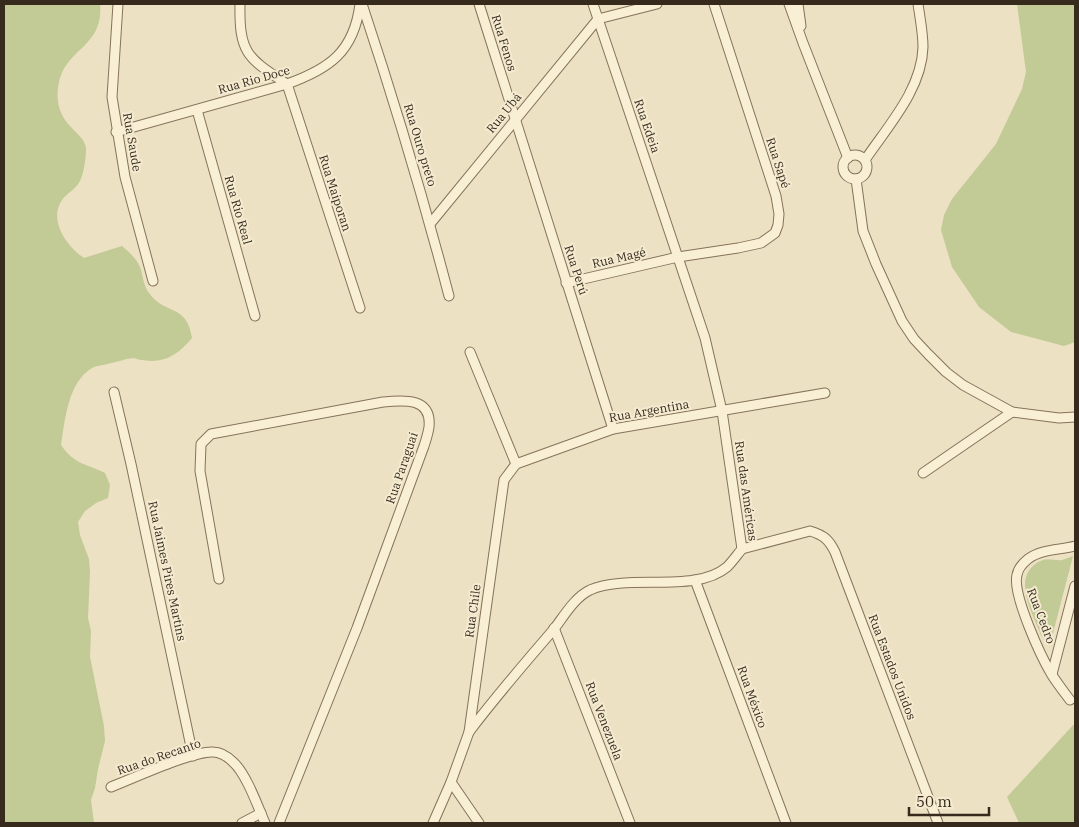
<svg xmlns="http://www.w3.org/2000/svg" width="1079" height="827" font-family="'IBM Plex Serif',serif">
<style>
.green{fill:#c2ca96}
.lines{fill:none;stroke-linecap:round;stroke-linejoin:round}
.street-casing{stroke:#85735a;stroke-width:11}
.street{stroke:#f8efd4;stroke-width:9}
.labels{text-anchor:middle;stroke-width:4;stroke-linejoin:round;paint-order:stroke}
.street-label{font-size:12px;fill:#362a1d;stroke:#f4ebd1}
</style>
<rect width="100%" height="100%" fill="#ece1c2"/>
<g class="green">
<path d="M4 4H100C104 45 69 48 60 78 55 96 57 113 71 127 76 133 85 139 86 148 86 158 84 172 80 181 76 189 67 193 62 200 48 220 67 247 84 258L122 246C129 252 136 258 140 267 143 275 143 285 149 293 164 315 187 303 192 338 178 355 164 364 142 360 139 360 137 359 134 358 127 358 118 362 111 363 105 365 98 365 92 368 68 382 65 420 61 445 75 465 85 463 105 473L110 485 108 498 96 503 85 511 78 522 80 535 89 559 90 572 88 618 91 631 90 657 104 726 105 741 98 769 95 788 91 800 94 823H4Z"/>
<polygon points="1017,4 1075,4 1075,342 1064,346 1011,332 979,307 952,267 941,230 944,215 952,199 996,144 1022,89 1026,72"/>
<path d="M1073 556 1052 637 1049 643 1044 640 1041 635C1032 613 1009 573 1043 560 1049 558 1056 561 1062 560 1066 559 1070 557 1073 556Z"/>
<polygon points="1075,723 1075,823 1019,823 1007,797"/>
</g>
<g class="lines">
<g class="street-casing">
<g id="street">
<polyline points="118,4 112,97 125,177 153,281"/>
<path d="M240 4C239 54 248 58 287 84L360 308"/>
<path d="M362 4C394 100 423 197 449 296"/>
<polyline points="479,4 613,429"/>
<polyline points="789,4 803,43 848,158"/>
<polyline points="798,4 801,26"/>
<polyline points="197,110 255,316"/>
<path d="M116 132 287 84C329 69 354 52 360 4"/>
<circle cx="855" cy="167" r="12"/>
<path d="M865 160C888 126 922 89 923 47 923 33 920 18 918 4"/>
<polyline points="856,179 863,231 876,264 902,321 914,339 928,354 946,372 963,385 1012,412 1059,418 1075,417"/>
<polyline points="430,224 598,19 657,4"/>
<polyline points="566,283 678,257 738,248 761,243 775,233 778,225 779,214 776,196 714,4"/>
<polyline points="470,352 516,464"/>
<polyline points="114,392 131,464 193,756"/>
<polyline points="923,473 1012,412"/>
<path d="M742 549 810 531C824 535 829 540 835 552L938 823"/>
<path d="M219 579 200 471 201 444 211 434 383 402C403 400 432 397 429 427 428 434 426 440 424 446L357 628 279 823"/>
<polyline points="695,580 786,823"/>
<polyline points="554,628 630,823"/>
<polyline points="1052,674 1075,586"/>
<path d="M1070 700C1064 692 1057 683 1052 675 1041 657 1012 594 1017 575 1018 569 1023 563 1028 559 1041 549 1060 550 1075 546"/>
<path d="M469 732C496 696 525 663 554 629 564 616 575 597 590 590 629 573 695 594 727 567 732 562 737 555 742 549L722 411 705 338 593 4"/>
<polyline points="451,782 479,823"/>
<path d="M111 787C132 779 192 751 213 752 220 752 228 757 233 762 246 773 258 807 265 823"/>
<polyline points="242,823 261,813"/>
<polyline points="433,823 451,782 469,732 504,480 516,464 613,429 825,393"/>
</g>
</g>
<use href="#street" class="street"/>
</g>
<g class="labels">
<g class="street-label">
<text transform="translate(504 43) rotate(73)" y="4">Rua Fenos</text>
<text transform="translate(254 80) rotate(-16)" y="4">Rua Rio Doce</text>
<text transform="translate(504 113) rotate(-51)" y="4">Rua Ubá</text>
<text transform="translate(647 126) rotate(71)" y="4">Rua Edeia</text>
<text transform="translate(132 142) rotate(80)" y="4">Rua Saude</text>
<text transform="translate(420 145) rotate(73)" y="4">Rua Ouro preto</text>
<text transform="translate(778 163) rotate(72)" y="4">Rua Sapé</text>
<text transform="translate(335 193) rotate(72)" y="4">Rua Maiporan</text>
<text transform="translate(238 210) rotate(74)" y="4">Rua Rio Real</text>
<text transform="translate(619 258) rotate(-13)" y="4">Rua Magé</text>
<text transform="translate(576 270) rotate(72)" y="4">Rua Perú</text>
<text transform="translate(649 411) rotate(-10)" y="4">Rua Argentina</text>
<text transform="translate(402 468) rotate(-71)" y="4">Rua Paraguai</text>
<text transform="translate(746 491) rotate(82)" y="4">Rua das Américas</text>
<text transform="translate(167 571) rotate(78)" y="4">Rua Jaimes Pires Martins</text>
<text transform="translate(473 611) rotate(-82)" y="4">Rua Chile</text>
<text transform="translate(1041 616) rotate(69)" y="4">Rua Cedro</text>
<text transform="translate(892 667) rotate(69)" y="4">Rua Estados Unidos</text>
<text transform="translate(752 697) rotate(70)" y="4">Rua México</text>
<text transform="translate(604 721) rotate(69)" y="4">Rua Venezuela</text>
<text transform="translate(159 757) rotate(-19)" y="4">Rua do Recanto</text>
</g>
</g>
<rect width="1079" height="827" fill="none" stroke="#362a1d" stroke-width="10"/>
<path d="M909 807v8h80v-8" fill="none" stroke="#362a1d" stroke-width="2.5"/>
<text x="916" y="807" font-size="15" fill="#362a1d" stroke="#f4ebd1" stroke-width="4" paint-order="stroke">50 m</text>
</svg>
